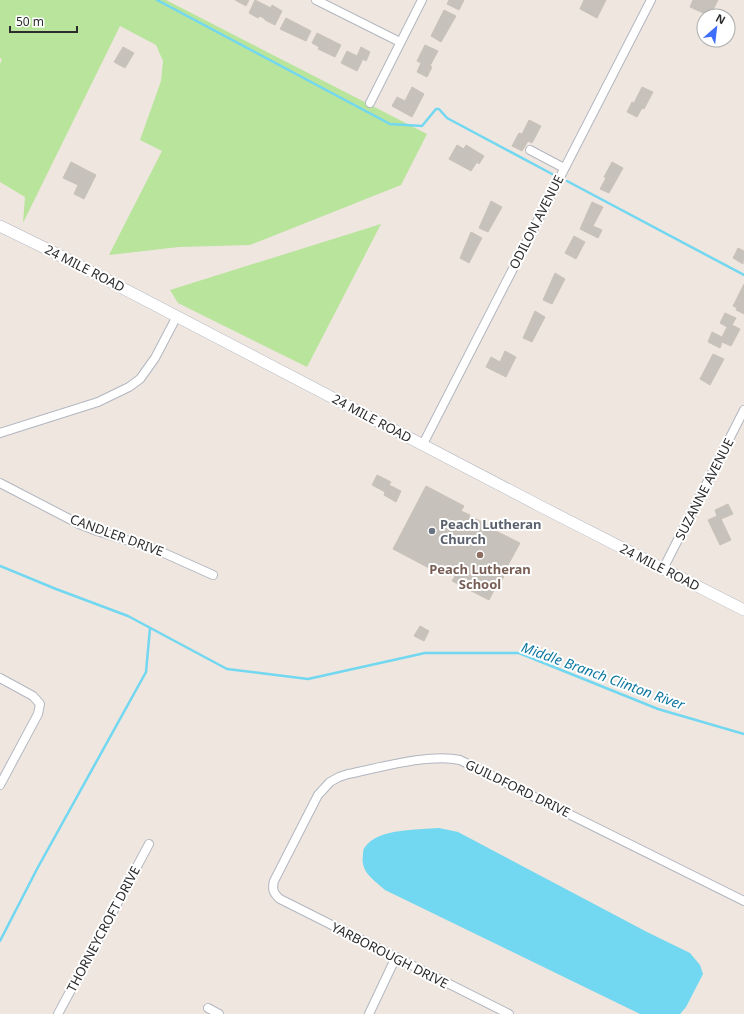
<svg xmlns="http://www.w3.org/2000/svg" width="744" height="1014" font-family="'Noto Sans',sans-serif">
<style>
.green{fill:#b9e49b}
.water{fill:#72d7f0}
.lines{fill:none;stroke-linecap:round;stroke-linejoin:round}
.stream{stroke:#72d7f0;stroke-width:2.5}
.building{fill:#c6c1ba;stroke:#c9c2b8}
.street-casing{stroke:#b2b6c0;stroke-width:10}
.secondary-casing{stroke:#b2b6c0;stroke-width:12}
.street{stroke:#fff;stroke-width:8}
.secondary{stroke:#fff;stroke-width:11}
.worship-dot{fill:#6b7280;stroke:#fff;stroke-width:1.5}
.education-dot{fill:#8d6e63;stroke:#fff;stroke-width:1.5}
.labels{text-anchor:middle;stroke-width:4;stroke-linejoin:round;paint-order:stroke}
.street-label{font-size:13px;fill:#2c2c2c;stroke:#fff}
.worship-label{font-size:13px;font-weight:bold;fill:#5b616d;stroke:#fff;text-anchor:start}
.education-label{font-size:13px;font-weight:bold;fill:#785e54;stroke:#fff}
.water-label{font-size:14px;font-style:italic;fill:#0c77a0;stroke:#fff}
</style>
<rect width="100%" height="100%" fill="#eee6df"/>
<g class="green">
<polygon points="0,0 166,0 427,134 401,185 250,245 179,247 109,255 162,151 140,140 161,81 163,61 156,45 120,26 23,223 25,197 0,182 0,64 2,59 0,58"/>
<polygon points="381,224 307,367 178,303 170,290"/>
</g>
<path class="water" d="M439 828 458 832 647 932 690 953 700 965 703 974 686 1007 680 1014H640L385 890C374 880 360 872 363 855 363 852 363 849 365 847 379 828 417 830 439 828Z"/>
<g class="lines">
<g class="stream">
<polyline points="157,0 390,124 422,126 436,109 439,109 447,118 552,174"/>
<polyline points="567,181 744,275"/>
<polyline points="0,566 56,589 128,616 227,669 308,679 425,653 519,653 658,709 744,734"/>
<polyline points="0,941 37,869 146,672 150,628"/>
</g>
</g>
<g class="building">
<polygon points="235,0 249,0 246,6"/>
<polygon points="255,0 271,8 272,5 282,11 275,25 265,20 265,19 260,16 258,18 249,13"/>
<polygon points="449,0 464,0 459,10 447,4"/>
<polygon points="584,0 606,0 597,18 580,9"/>
<polygon points="693,0 718,0 710,16 690,7"/>
<polygon points="444,10 456,16 441,42 431,36"/>
<polygon points="286,18 311,31 306,41 280,29"/>
<polygon points="317,33 341,45 335,57 318,49 319,47 312,43"/>
<polygon points="425,45 438,51 430,66 432,67 427,77 417,72 421,63 417,61"/>
<polygon points="123,47 134,53 125,68 114,62"/>
<polygon points="361,47 370,52 366,61 363,59 357,71 341,63 347,51 357,56"/>
<polygon points="412,87 424,94 412,117 392,106 397,97 405,101"/>
<polygon points="642,87 653,92 644,109 642,108 637,117 627,112 632,102 634,103"/>
<polygon points="529,120 541,126 532,143 528,141 522,151 512,146 519,133 522,134"/>
<polygon points="457,145 464,149 466,145 484,156 479,164 477,162 471,171 449,159"/>
<polygon points="71,162 96,175 84,199 74,194 78,185 63,178"/>
<polygon points="612,162 623,168 609,193 600,189 606,178 604,177"/>
<polygon points="491,201 502,207 488,232 479,228"/>
<polygon points="592,202 603,207 593,226 602,230 598,238 580,229"/>
<polygon points="471,232 482,238 469,263 460,258"/>
<polygon points="574,236 585,242 576,259 565,253"/>
<polygon points="738,248 744,251 743,264 733,258"/>
<polygon points="555,273 565,279 552,304 543,300"/>
<polygon points="744,284 744,314 736,310 737,308 733,306"/>
<polygon points="535,311 545,317 532,342 523,338"/>
<polygon points="725,313 736,318 732,325 740,329 731,346 722,342 720,348 708,342 712,332 722,337 727,327 720,323"/>
<polygon points="505,351 516,357 506,377 486,367 491,357 500,362"/>
<polygon points="713,354 724,359 710,385 700,379"/>
<polygon points="377,475 391,482 389,485 401,491 396,502 384,495 385,492 372,485"/>
<polygon points="426,486 464,506 461,511 470,515 469,517 475,520 476,519 488,525 488,527 520,543 507,567 508,568 502,580 500,579 489,600 452,581 455,576 432,564 429,568 393,549"/>
<polygon points="728,504 733,514 721,519 731,540 720,545 708,520 717,516 715,510"/>
<polygon points="420,626 429,631 424,641 414,636"/>
</g>
<g class="lines">
<g class="street-casing">
<g id="street">
<polyline points="316,0 400,42"/>
<polyline points="370,103 422,0"/>
<polyline points="530,150 564,168"/>
<polyline points="0,433 98,402 129,387 140,379 155,358 177,316"/>
<polyline points="423,444 651,0"/>
<polyline points="0,483 79,524 97,531 155,549 213,575"/>
<polyline points="663,569 744,410"/>
<polyline points="0,678 33,696 40,704 38,714 0,785"/>
<polyline points="208,1008 219,1014"/>
<polyline points="58,1014 149,844"/>
<polyline points="369,1014 396,957"/>
<path d="M509 1014 280 899C273 893 272 889 274 881L318 795 330 782 339 777 348 774C379 768 429 753 460 760L744 901"/>
</g>
</g>
<g class="secondary-casing">
<polyline id="secondary" points="0,226 61,256 540,506 744,610"/>
</g>
<use href="#street" class="street"/>
<use href="#secondary" class="secondary"/>
</g>
<circle class="worship-dot" cx="432" cy="531" r="4"/>
<circle class="education-dot" cx="480" cy="555" r="4"/>
<g class="labels">
<g class="street-label">
<text transform="translate(536 222) rotate(-63)" y="5">ODILON AVENUE</text>
<text transform="translate(85 268) rotate(27)" y="5">24 MILE ROAD</text>
<text transform="translate(372 418) rotate(28)" y="5">24 MILE ROAD</text>
<text transform="translate(704 489) rotate(-63)" y="5">SUZANNE AVENUE</text>
<text transform="translate(117 535) rotate(20)" y="5">CANDLER DRIVE</text>
<text transform="translate(660 567) rotate(27)" y="5">24 MILE ROAD</text>
<text transform="translate(518 788) rotate(26)" y="5">GUILDFORD DRIVE</text>
<text transform="translate(103 929) rotate(-62)" y="5">THORNEYCROFT DRIVE</text>
<text transform="translate(390 955) rotate(27)" y="5">YARBOROUGH DRIVE</text>
</g>
<g class="worship-label">
<text x="440" y="529">Peach Lutheran<tspan x="440" dy="15">Church</tspan></text>
</g>
<g class="education-label">
<text x="480" y="574">Peach Lutheran<tspan x="480" dy="15">School</tspan></text>
</g>
<g class="water-label">
<text transform="translate(603 676) rotate(20)" y="5">Middle Branch Clinton River</text>
</g>
</g>
<g transform="translate(716 28) rotate(28)"><circle r="19" fill="#ffffff" stroke="#ababab"/>
<path d="M0-3L7 15L0 10L-7 15Z" fill="#3e6efb"/>
<text y="-6" font-size="11" font-weight="bold" text-anchor="middle" fill="#2c2c2c">N</text>
</g>
<path d="M10 26v6h67v-6" fill="none" stroke="#2c2c2c" stroke-width="2"/>
<text x="16" y="26" font-size="12" fill="#2c2c2c" stroke="#ffffff" stroke-width="3" paint-order="stroke">50 m</text>
</svg>
